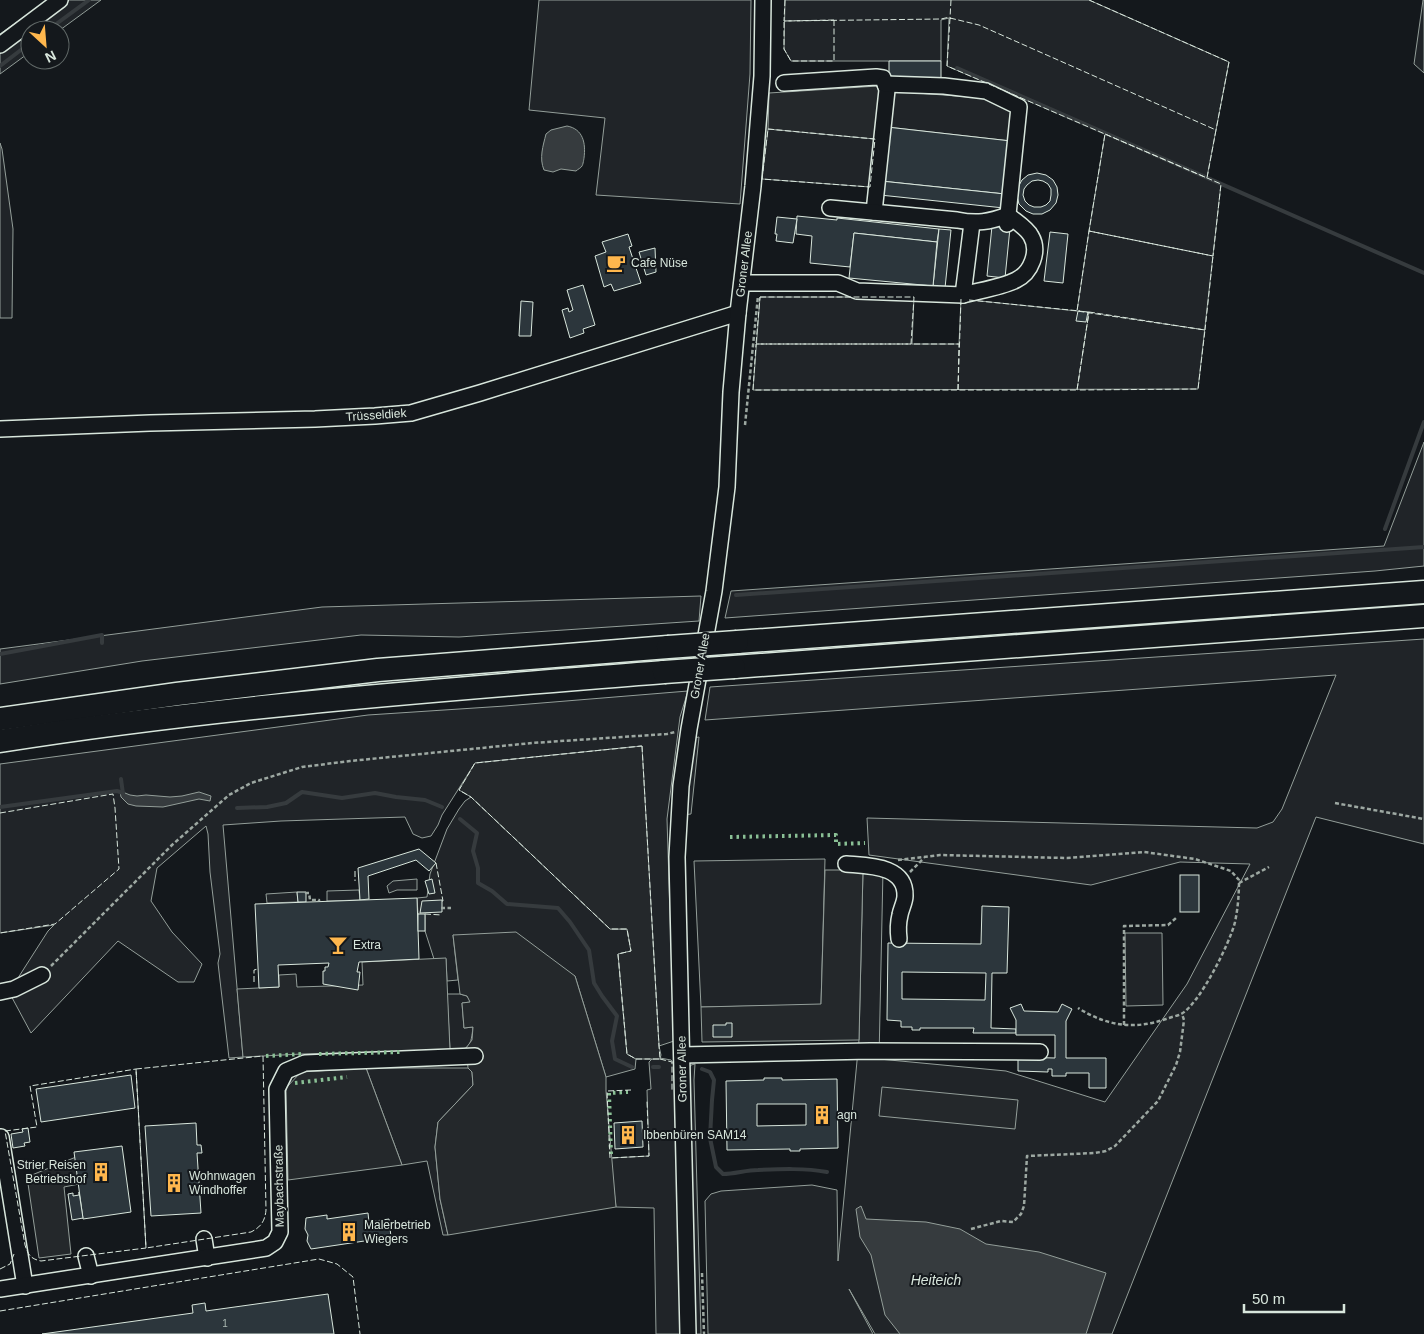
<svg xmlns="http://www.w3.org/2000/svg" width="1424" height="1334" font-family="Helvetica,sans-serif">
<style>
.green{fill:#202428;stroke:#939e99}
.parking{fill:#24282b;stroke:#939e99}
.water{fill:#363b3e;stroke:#939e99}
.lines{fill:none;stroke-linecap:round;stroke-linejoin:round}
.stream{stroke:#363b3e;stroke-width:4}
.building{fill:#2c363c;stroke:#d8e6dc;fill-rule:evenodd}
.minor-casing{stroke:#d8e6dc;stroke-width:18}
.highway-casing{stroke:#d8e6dc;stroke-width:25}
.path{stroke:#9da8a2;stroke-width:2.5;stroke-dasharray:4 2.5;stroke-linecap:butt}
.minor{stroke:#14181c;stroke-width:15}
.highway{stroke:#14181c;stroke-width:22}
.highway-bridge-casing{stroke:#d8e6dc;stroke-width:25;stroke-linecap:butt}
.highway-bridge{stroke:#14181c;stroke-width:22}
.hedge{stroke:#8ac095;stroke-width:4;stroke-dasharray:2.5 4;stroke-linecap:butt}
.fence{stroke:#d8e6dc;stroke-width:1;stroke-dasharray:6 2.5;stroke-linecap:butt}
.labels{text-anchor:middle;stroke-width:4;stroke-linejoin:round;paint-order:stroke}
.number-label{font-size:10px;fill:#adbab4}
.poi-label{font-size:12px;fill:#d8e6dc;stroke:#14181c;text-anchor:start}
.street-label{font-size:12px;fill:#d8e6dc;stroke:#14181c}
.water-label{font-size:14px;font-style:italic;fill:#d8e6dc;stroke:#14181c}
</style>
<rect width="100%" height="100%" fill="#14181c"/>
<g class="green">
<polygon points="48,0 101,0 60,30 30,30 30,52 0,74 0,34"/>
<polygon points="539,0 751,0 750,74 740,204 596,195 605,118 529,110"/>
<polygon points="785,0 1089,0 1229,62 1207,177 1221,184 1198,389 753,390 760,297 914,297 912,344 959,344 961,299 1077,311 1089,231 1105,134 947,66 949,18 941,20 941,61 791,61 784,49"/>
<polygon points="1423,0 1424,0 1424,73 1414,64"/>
<polygon points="891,91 995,99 1011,107 1013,118 1011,141 887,127"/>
<polygon points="768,129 875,139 870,187 762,179"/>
<polygon points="0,143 2,149 13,229 12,318 0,318"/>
<polygon points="1424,442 1424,566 1375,571 725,618 731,591 1384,546"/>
<polygon points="701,596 699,621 459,637 361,635 142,661 0,684 0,649 322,607"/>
<polygon points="1424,639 1424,844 1316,817 1112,1334 875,1334 849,1289 873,1334 708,1334 705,1201 711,1194 721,1191 812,1185 837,1190 838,1261 859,1040 863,870 883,870 879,1059 1006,1071 1105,1102 1187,984 1250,864 1180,862 1091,885 869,855 867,818 1257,828 1273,822 1282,809 1336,675 705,720 710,687"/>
<polygon points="688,691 680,717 667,819 674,1041 659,1046 641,746 475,763 442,815 438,825 431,836 422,838 413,834 405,817 281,821 223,825 243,1057 229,1058 218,963 220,954 210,872 208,834 206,826 157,868 151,901 172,932 202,964 194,982 178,982 118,941 31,1033 9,992 48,931 54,925 0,933 0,764 368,715 505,706"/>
<polygon points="699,737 691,814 682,815 693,738"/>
<polygon points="471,797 610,929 627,929 631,951 618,954 627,1054 636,1059 635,1069 606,1077 575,976 453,935 458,980 447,981 446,959 434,959 425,931 425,915 418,914 417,898 427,897 430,874 447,829 459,809 465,801"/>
<polygon points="825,859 821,1005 701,1007 694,861"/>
<polygon points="417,879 417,890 397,890 389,893 387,886 393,881"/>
<polygon points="359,890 360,900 327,901 327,891"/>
<polygon points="297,892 298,902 267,903 266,894"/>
<polygon points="1125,933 1162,933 1163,1005 1126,1006"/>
<path d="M447 994H460L467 996 471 1002 462 1003 464 1028 473 1027C471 1045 470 1051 450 1050Z"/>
<polygon points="660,1058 671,1060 675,1065 684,1334 656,1334 654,1208 616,1207 610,1158 649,1156 647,1090 651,1089 649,1062 652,1059"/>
<polygon points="695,1064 694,1080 701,1334 693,1334 687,1072 691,1065"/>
<polygon points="366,1068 468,1068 472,1072 473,1085 438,1122 435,1147 440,1199 448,1235 443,1235 427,1161 402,1165"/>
</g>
<g class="parking">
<polygon points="878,86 880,104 875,139 768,129 769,93"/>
<polygon points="642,746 659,1046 661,1055 660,1059 636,1059 627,1054 618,954 631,951 627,929 610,929 471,797 459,790 475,763"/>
<polygon points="825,870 863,870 859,1040 702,1042 701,1007 821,1004"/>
<polygon points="516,932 575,976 606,1077 606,1091 616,1207 448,1235 440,1199 435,1147 438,1122 473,1085 472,1072 468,1068 466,1048 472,1040 473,1027 464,1028 462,1003 470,1002 467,996 460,994 453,935"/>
<polygon points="446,958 450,1050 302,1054 243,1057 237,989 279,987 279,975 296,974 297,987 363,985 362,962"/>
<polygon points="366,1068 402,1165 288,1180 286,1088 301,1072"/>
<polygon points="882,1087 1018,1100 1015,1129 879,1116"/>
<polygon points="76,1157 79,1184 64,1187 71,1254 39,1258 27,1177"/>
</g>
<g class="water">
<path d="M567 126C583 129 586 143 584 158 584 158 583 165 582 166 581 168 578 169 576 171L561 169 553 172 544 170C539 158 543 146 546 134L551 130Z"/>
<polygon points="120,791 130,795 137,796 146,795 170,797 182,796 199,792 211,796 210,801 199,799 163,807 136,806 128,804 121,797"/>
<polygon points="861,1206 866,1219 926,1222 960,1229 986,1244 1039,1252 1106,1273 1086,1334 900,1334 885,1315 871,1255 860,1237 856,1209"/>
</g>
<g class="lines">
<g class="stream">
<polyline points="48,30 89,0"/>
<polyline points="0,66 30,43"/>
<polyline points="957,68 1424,273"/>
<polyline points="1385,529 1424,422"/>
<polyline points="736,595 1424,547"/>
<polyline points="0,654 102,635 102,643"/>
<polyline points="121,779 123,794"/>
<polyline points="0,807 117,791 123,793"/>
<polyline points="237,808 267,807 286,803 302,792 342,798 375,793 396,797 425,800 442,807"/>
<polyline points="460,819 477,833 473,851 478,868 478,883 492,891 507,904 558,908 570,922 589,950 594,983 602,996 617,1016 612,1041 615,1059 632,1067"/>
<polyline points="653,1067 659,1067"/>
<path d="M702 1069 710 1072 714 1080 712 1100 710 1138 716 1167 723 1174C735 1174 746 1170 758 1170 781 1169 805 1168 827 1172"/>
</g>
</g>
<g class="building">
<polygon points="889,61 941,61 941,81 889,82"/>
<polygon points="887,127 1011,141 1005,194 881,181"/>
<path d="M1037 173 1046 175 1053 180 1057 187 1058 195 1056 203 1050 210 1042 214H1033L1026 211 1019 204 1017 196 1018 187 1022 180 1028 175ZM1038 180 1043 181 1048 184 1051 189V195L1050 201 1046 205 1041 207H1034L1029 205 1025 201 1023 195 1024 189 1027 185 1032 181Z"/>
<polygon points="881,181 1005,194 1004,208 880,195"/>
<polygon points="797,216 837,220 837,218 939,229 937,242 854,233 850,267 810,263 812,236 796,234"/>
<polygon points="777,217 797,219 793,243 776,241 777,234 775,234"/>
<polygon points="992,226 1010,228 1005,278 987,276"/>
<polygon points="939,229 951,230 945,288 933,286"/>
<polygon points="1050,232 1068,234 1063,283 1044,281"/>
<polygon points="854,233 937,242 933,286 849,278"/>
<polygon points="628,234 632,246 629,247 641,283 614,291 611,284 604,287 595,256 606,252 602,242"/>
<polygon points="655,248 656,272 646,275 639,252"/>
<polygon points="583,285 595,325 583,329 584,333 570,338 562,310 568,308 569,312 573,310 567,290"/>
<polygon points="521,301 533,302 531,336 519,336"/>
<polygon points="1078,311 1088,312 1086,322 1076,321"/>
<polygon points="419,849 436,863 429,871 416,860 368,876 369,899 360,900 358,868"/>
<rect x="1180" y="875" width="19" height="37"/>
<polygon points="432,879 435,893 429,894 425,881"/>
<polygon points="297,892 306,892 306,902 298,902"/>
<polygon points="417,898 419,959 359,962 357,972 360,972 358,990 323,984 323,971 325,971 325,967 328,967 329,963 278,965 279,987 259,988 255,904"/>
<polygon points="442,900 442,912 420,913 422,901"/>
<path d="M982 906 1009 907 1007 973H992L991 1028 1016 1029V1033H973L974 1028H920V1030H912V1027H901V1021L887 1020 888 943 981 944ZM902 972 986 973 985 1000 902 999Z"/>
<rect x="418" y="914" width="7" height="17"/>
<polygon points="1021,1004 1024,1011 1058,1012 1062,1004 1072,1009 1066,1021 1066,1058 1106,1058 1106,1088 1089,1088 1089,1073 1066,1073 1066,1076 1052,1076 1052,1069 1048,1069 1048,1072 1018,1071 1018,1058 1015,1057 1055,1058 1055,1035 1016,1035 1016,1020 1010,1008"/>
<polygon points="726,1023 732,1023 732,1037 713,1037 713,1025 726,1025"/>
<polygon points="131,1075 135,1108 41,1122 36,1089"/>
<path d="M764 1078H782V1080L837 1079 838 1148 800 1149V1151H790V1149L727 1150 726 1081 764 1080ZM757 1104H806V1125L757 1126Z"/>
<polygon points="642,1121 643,1147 615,1149 614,1123"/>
<polygon points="196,1123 197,1145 201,1145 202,1153 197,1153 201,1213 151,1216 145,1126"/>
<polygon points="28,1128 30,1142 24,1143 25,1146 13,1148 11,1134 23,1132 22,1129"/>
<polygon points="122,1146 131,1212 83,1219 74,1152"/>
<polygon points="79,1192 83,1218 72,1220 68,1194 73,1193 73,1196 79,1195"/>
<polygon points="368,1213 369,1222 389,1219 391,1237 311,1249 307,1241 308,1235 305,1229 306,1218 327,1215 327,1219"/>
<polygon points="328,1294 334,1334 42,1334 193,1313 192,1305 205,1303 206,1311"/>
</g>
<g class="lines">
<g class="minor-casing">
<g id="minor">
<polyline points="0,45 60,0"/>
<polyline points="784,83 876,77 883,78 887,90 874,212"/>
<polyline points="885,84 944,86 986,91 1019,107 1007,224"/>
<path d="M830 208 957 220C977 224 989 222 1008 215 1015 221 1027 228 1031 236 1040 251 1031 273 1016 280 1003 287 977 291 963 295"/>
<polyline points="742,283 838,283 857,291 963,295 972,223"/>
<polyline points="0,429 150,423 315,419 375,416 411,413 480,393 738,313"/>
<path d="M846 864C868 866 906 865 905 896 905 902 901 909 900 915 898 923 898 931 899 939"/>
<polyline points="0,992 14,989 42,975"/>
<polyline points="682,1055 870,1051 1040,1052"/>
<polyline points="1,1137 25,1286"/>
<polyline points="204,1239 207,1258"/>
<polyline points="86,1256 91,1276"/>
<polyline points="0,1289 266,1248 275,1242 280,1232 277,1089 286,1071 305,1063 475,1056"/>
<polyline points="688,1334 677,857 681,786 689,729 714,591 727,487 731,392 738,313 753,186 762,76 763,0"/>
</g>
</g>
<g class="highway-casing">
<g id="highway">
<polyline points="737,642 1424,592"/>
<polyline points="734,667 1424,616"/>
<polyline points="0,719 177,694 378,670 668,647"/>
<path d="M0 741C220 706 442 690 664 672"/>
</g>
</g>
<g class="path">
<polyline points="745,425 758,296"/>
<polyline points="1335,803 1424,819"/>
<path d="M898 860 940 855 1067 858 1144 852 1195 859 1231 871 1239 880C1239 894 1238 908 1235 922 1230 943 1199 1005 1181 1014 1177 1016 1171 1017 1166 1019 1134 1030 1107 1026 1078 1008"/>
<polyline points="910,872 924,858"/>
<polyline points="1239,883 1269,867"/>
<polyline points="306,892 306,893 309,893 310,900 319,900 319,901"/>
<polyline points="441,908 451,908"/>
<polyline points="51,966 172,845 229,795 251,783 302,767 350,761 532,743 667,734 675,732"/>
<polyline points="1124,1025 1124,926 1168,925 1176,918"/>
<polyline points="971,1229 1001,1221 1013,1222 1021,1214 1024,1206 1027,1156 1095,1153 1106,1151 1115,1146 1158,1101 1176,1065 1180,1052 1184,1020 1182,1014"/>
<polyline points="702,1273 704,1334"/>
</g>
<use href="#minor" class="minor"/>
<use href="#highway" class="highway"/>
<g class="highway-bridge-casing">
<g id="highway-bridge">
<polyline points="668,647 737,642"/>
<polyline points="664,672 734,667"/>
</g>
</g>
<use href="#highway-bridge" class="highway-bridge"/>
<g class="hedge">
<polyline points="730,837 836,835 836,844 865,843"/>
<polyline points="319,1054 400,1052"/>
<polyline points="266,1056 302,1054"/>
<polyline points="295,1083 347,1077"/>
<polyline points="611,1154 609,1093 628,1092"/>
</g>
<g class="fence">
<polyline points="785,0 784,21 941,19 950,17"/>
<polyline points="951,0 950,18 951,19"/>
<polyline points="1089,0 1229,62 1216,130"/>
<polygon points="950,18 979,25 1216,130 1207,178 947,66"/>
<polygon points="834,20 834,61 791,61 784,49 784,21"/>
<polygon points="768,129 875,139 870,187 762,179"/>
<polygon points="1105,134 1221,184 1213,256 1089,231"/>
<polygon points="1089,231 1213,256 1205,330 1077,311"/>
<polygon points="760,297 914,297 911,344 756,344"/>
<polyline points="969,300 1080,311"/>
<polygon points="1089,312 1205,330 1198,389 1077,390"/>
<polyline points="958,390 959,344 756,344 753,390 1077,390 1089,312 1088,312"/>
<polyline points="958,390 961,299"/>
<polygon points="642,746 659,1046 660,1059 636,1059 627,1054 618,954 631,951 627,929 610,929 471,797 459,790 475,763"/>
<polyline points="0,813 113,794 115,808 119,869 55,924 0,933"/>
<polyline points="436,863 443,901 442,901"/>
<polyline points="355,871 355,881"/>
<polyline points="425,914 442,915"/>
<polyline points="254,982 254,970 258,969"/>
<path d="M263 1056 266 1210C265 1221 261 1227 251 1232L146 1248 136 1069Z"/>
<polyline points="660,1059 672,1062 672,1092"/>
<path d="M136 1069 146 1248 41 1261C31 1259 28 1255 25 1245L5 1131 37 1127 30 1086Z"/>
<polyline points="631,1090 607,1091 610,1158 649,1156 647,1101"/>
<polyline points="0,1269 10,1264 14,1254"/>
<polyline points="0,1311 319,1259 337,1264 353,1277 360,1334"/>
</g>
</g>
<defs>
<g id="cafe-bare" transform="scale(1.5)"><path d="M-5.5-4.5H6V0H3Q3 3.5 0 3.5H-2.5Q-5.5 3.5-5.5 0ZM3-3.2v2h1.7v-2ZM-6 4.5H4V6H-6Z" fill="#ffb74d" stroke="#14181c" stroke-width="2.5" paint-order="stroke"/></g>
<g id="bar-bare" transform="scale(1.5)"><path d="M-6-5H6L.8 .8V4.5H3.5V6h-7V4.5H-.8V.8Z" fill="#ffb74d" stroke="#14181c" stroke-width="2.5" paint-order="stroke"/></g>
<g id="building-bare" transform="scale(1.5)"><path d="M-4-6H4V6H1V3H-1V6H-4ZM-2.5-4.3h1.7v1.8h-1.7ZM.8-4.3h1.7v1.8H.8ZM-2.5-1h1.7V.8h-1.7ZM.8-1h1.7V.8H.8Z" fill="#ffb74d" stroke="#14181c" stroke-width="2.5" paint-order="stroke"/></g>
</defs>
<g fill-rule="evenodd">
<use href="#cafe-bare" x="616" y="263"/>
<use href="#bar-bare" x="338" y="945"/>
<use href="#building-bare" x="822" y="1115"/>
<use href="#building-bare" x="628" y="1135"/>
<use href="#building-bare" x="101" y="1172"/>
<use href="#building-bare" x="174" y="1183"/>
<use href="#building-bare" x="349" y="1232"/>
</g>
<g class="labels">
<g class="number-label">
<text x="225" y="1327">1</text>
</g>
<g class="poi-label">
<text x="631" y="267">Cafe Nüse</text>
<text x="353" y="949">Extra</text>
<text x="837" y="1119">agn</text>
<text x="643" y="1139">Ibbenbüren SAM14</text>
<text x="86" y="1169" text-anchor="end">Strier Reisen<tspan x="86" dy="14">Betriebshof</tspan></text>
<text x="189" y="1180">Wohnwagen<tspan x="189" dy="14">Windhoffer</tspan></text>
<text x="364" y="1229">Malerbetrieb<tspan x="364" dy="14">Wiegers</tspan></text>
</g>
<g class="street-label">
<text transform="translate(744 264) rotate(-83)" y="4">Groner Allee</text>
<text transform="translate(376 415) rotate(-4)" y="4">Trüsseldiek</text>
<text transform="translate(700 666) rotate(-80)" y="4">Groner Allee</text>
<text transform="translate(682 1069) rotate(-91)" y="4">Groner Allee</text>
<text transform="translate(279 1186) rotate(-91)" y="4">Maybachstraße</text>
</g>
<g class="water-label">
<text x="936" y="1285">Heiteich</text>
</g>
</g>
<g transform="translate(45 45) rotate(154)"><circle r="24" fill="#14181c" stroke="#626a69"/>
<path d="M0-4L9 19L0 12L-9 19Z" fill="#ffb74d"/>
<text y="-8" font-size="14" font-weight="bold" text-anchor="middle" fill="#d8e6dc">N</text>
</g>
<path d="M1244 1304v8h100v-8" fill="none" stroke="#d8e6dc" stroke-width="2.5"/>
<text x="1252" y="1304" font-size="15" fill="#d8e6dc" stroke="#14181c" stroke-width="4" paint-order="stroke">50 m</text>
</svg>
